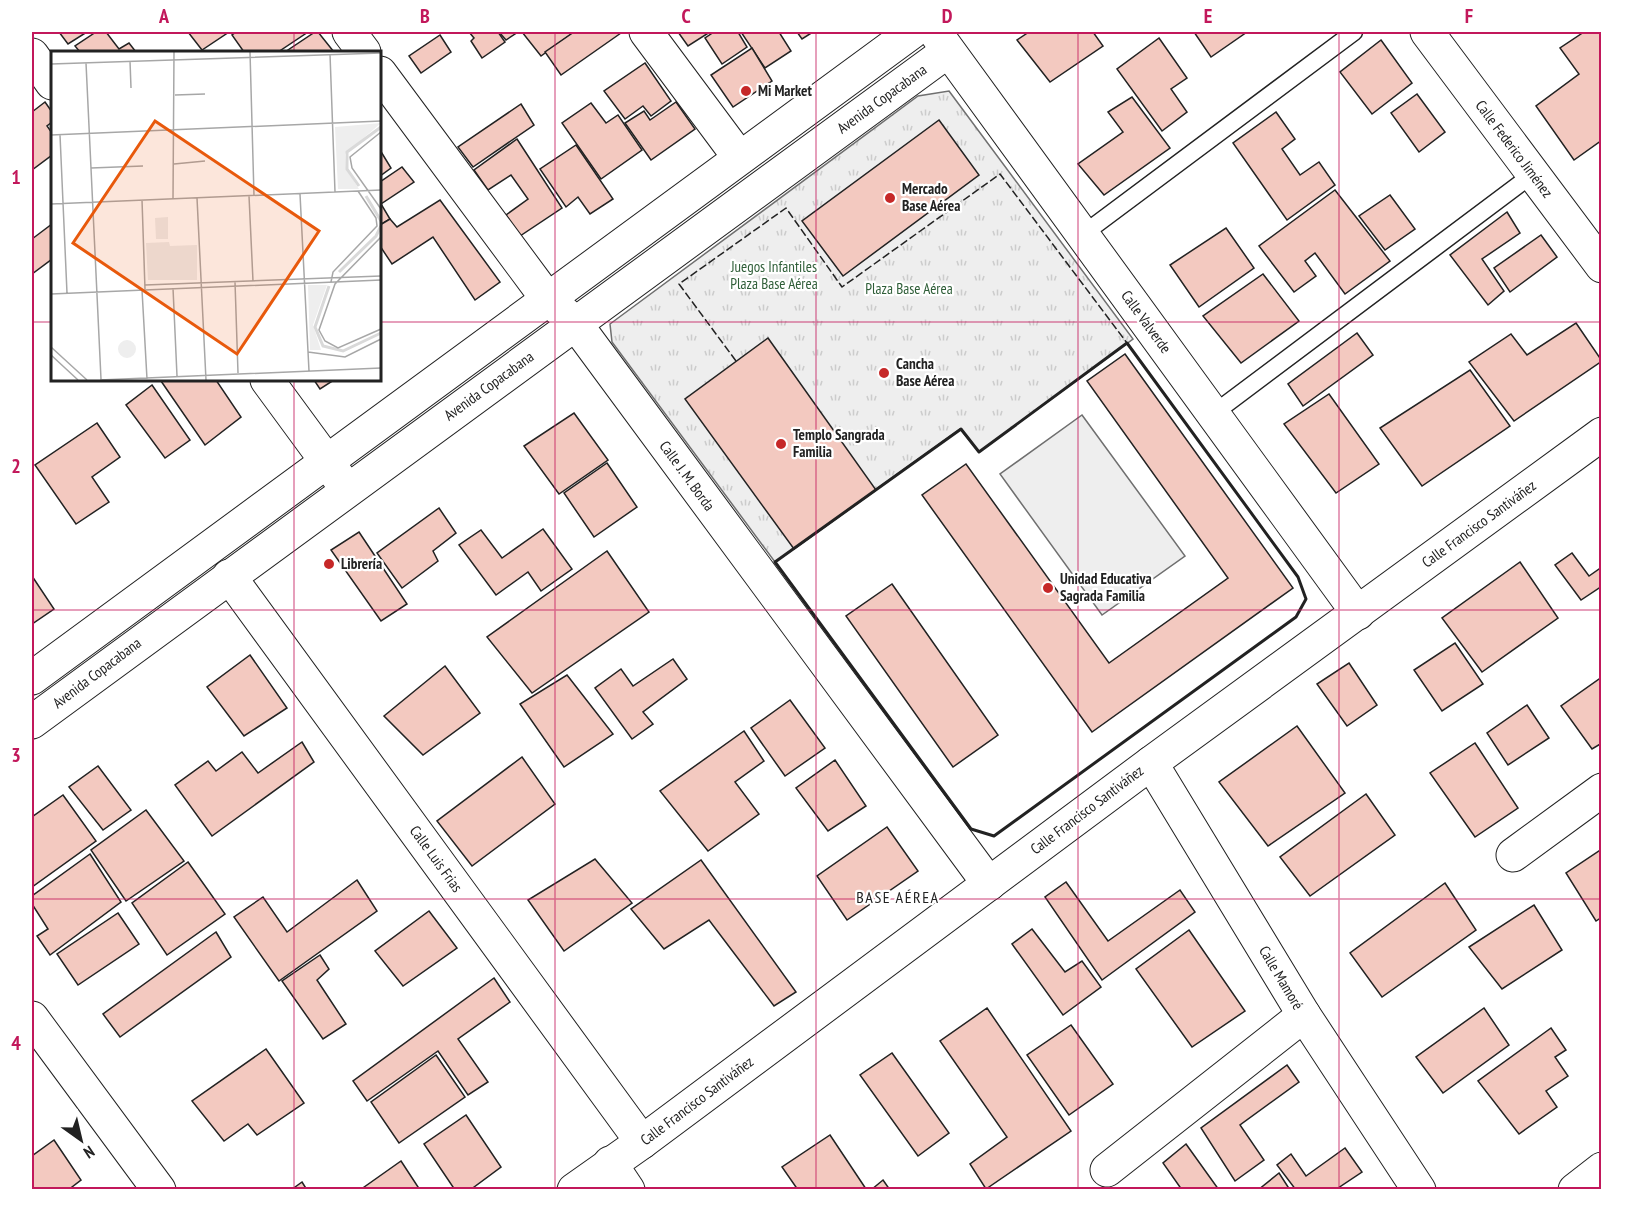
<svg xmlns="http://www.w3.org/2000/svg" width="1633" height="1221" font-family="'PT Sans Narrow',sans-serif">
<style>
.grass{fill:#eee;stroke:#6f6f6f;stroke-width:1.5}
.park{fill:url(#park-tufts);stroke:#6f6f6f;stroke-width:1.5}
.building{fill:#f3c9c0;stroke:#222;stroke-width:1.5}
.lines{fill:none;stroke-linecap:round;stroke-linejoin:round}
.service-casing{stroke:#222;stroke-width:19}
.minor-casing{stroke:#222;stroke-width:35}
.secondary-casing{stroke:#222;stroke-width:35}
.service{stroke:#fff;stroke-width:16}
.minor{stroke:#fff;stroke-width:33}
.secondary{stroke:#fff;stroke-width:33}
.fence{stroke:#222;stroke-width:1.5;stroke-dasharray:8 3;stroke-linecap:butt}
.wall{stroke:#222;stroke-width:3}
.grid{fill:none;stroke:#c2185b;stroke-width:1.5;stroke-opacity:0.55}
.poi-dot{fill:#c62828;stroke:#fff;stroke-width:2}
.labels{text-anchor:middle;stroke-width:4.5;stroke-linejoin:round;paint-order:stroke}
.poi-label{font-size:15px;font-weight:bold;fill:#222;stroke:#fff;text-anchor:start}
.street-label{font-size:15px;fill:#222;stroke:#fff}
.park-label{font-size:15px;fill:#2f5e38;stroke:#fff}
.neighbourhood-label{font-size:16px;letter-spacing:1.5px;fill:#222;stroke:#fff}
.inset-river{fill:none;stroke:#d9d9d9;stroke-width:3}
.inset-road{fill:none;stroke:#a7a7a7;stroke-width:1.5}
.view{fill:#e8590c;fill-opacity:0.15;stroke:#e8590c;stroke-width:3}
.inset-edge{fill:none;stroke:#222;stroke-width:3}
.neatline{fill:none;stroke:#c2185b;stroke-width:2}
.grid-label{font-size:20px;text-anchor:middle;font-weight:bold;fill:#c2185b}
</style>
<defs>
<pattern id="park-tufts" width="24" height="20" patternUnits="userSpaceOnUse" patternTransform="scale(1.5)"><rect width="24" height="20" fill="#eee"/><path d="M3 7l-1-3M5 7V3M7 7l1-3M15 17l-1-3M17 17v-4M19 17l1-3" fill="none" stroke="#ccc"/></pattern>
</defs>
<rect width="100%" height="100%" fill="#fff"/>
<polygon class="grass" points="1082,415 1185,556 1102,615 1000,474"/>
<polygon class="park" points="949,91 1133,339 979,452 960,429 775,562 612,342 610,324 918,96"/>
<g class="building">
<polygon points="59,32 87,32 68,44"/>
<polygon points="96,32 106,32 119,49 129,43 136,52 80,52 75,46"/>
<polygon points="188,32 229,32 202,50"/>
<polygon points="236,32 308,32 278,52 244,52 232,35"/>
<polygon points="315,32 318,32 334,52 285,52"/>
<polygon points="469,32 498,32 505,42 482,58 471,41 474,38"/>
<polygon points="499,32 518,32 506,40"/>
<polygon points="522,32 574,32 541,56"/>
<polygon points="574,32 620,32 621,33 561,75 545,52"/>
<polygon points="678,32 710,32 688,46"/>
<polygon points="714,32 738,32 747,47 722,64 705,38"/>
<polygon points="741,32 779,32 791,51 765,68"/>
<polygon points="797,32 813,32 802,39"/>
<polygon points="1029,32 1093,32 1103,46 1050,82 1017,40"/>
<polygon points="1194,32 1247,32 1211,57"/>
<polygon points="1584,32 1602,33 1602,140 1574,160 1536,106 1579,74 1560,48"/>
<polygon points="440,35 451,52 421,73 409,56"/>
<polygon points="1159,38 1187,78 1171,89 1187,112 1162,131 1117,69"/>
<polygon points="1381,40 1412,83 1372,114 1340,72"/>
<polygon points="752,48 772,81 733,107 711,75"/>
<polygon points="645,63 671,101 651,116 643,106 625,119 604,91"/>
<polygon points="1417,94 1445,132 1419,152 1391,113"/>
<polygon points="1132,97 1170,148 1104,195 1078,164 1123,132 1108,112"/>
<polygon points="45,102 52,112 52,122 47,126 52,133 52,155 32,170 32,112"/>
<polygon points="676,102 695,129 651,160 625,123 644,111 650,120"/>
<polygon points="591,103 606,123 618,115 642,150 601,179 562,123"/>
<polygon points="521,104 534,125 473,167 458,147"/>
<polygon points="1276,112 1295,139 1282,149 1300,175 1319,162 1335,185 1287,220 1233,143"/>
<polygon points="939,120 979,175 843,276 802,221"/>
<polygon points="517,139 562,208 520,236 506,215 528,199 511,175 488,190 474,170"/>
<polygon points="576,145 613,199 590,214 578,197 566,207 540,169"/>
<polygon points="380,150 391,168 380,176"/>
<polygon points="402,167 414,182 381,204 390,219 380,225 380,182"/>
<polygon points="1335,190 1390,261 1345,294 1315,253 1305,261 1316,276 1294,292 1259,246"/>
<polygon points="1390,195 1415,229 1385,250 1359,216"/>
<polygon points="440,200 500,282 475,300 433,237 392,264 380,246 380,225 390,219 397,227"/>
<polygon points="1507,212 1520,233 1482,259 1504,291 1488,305 1450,255"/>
<polygon points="52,224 52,259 32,274 32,239"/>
<polygon points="1226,228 1254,268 1199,307 1170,265"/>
<polygon points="1541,235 1557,257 1510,292 1494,268"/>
<polygon points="1263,274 1299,321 1241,363 1203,316"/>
<polygon points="1576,323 1602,361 1514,421 1469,362 1511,334 1527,355"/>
<polygon points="1357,333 1373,355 1303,406 1288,384"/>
<polygon points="768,338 876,490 794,549 685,399"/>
<polygon points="1125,354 1293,588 1092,732 922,495 966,464 1109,663 1228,578 1087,381"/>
<polygon points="1470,370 1510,426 1422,486 1380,428"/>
<polygon points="162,380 216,380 241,417 205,445 161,381"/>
<polygon points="314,380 334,380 320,389"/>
<polygon points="152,385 190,440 165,458 126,405"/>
<polygon points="1329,394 1379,464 1336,493 1284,424"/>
<polygon points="574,413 608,460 559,494 524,446"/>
<polygon points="97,423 120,457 92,477 109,502 76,524 35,465"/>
<polygon points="607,463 637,507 594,537 564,493"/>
<polygon points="439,508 456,533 433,551 438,561 402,588 377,553"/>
<polygon points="543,529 572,569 541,591 528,572 496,595 459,545 481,530 502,558"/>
<polygon points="359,532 407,604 381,621 331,550"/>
<polygon points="607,551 649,612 532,693 487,637"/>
<polygon points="1572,553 1589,576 1602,567 1602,586 1581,600 1555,565"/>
<polygon points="1520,562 1558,618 1482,672 1442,618"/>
<polygon points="32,576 54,609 32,624"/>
<polygon points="892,584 998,735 953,767 846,616"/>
<polygon points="1455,643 1483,684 1442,711 1414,670"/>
<polygon points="250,655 287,708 244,736 207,687"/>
<polygon points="673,659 687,679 643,712 653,724 632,739 595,688 621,669 633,686"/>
<polygon points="1349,663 1377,705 1347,726 1317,684"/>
<polygon points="445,666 480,713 423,755 384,716"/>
<polygon points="567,675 613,734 564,767 520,704"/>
<polygon points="1602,677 1602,743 1592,749 1561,706"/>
<polygon points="790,700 825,748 785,776 751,728"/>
<polygon points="1527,705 1549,738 1508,765 1487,733"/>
<polygon points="1297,726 1345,793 1268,846 1219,782"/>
<polygon points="744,731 764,761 735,782 759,814 708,851 660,791"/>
<polygon points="302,742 314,762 212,836 175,785 208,761 216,771 242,752 258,773"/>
<polygon points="1475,743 1518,808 1475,837 1430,773"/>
<polygon points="522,757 555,804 472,866 437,821"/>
<polygon points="835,760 866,806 828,831 796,788"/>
<polygon points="98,766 131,810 103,830 69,787"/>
<polygon points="1366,794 1395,835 1310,896 1280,857"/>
<polygon points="63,795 96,841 32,887 32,817"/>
<polygon points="146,810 184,861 126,901 91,850"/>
<polygon points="887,827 918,871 847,920 817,876"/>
<polygon points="1602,849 1602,917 1596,921 1566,873"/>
<polygon points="90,854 121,902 50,955 37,936 48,929 32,904 32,896"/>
<polygon points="595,859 632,903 564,951 528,900"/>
<polygon points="701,860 796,992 774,1006 709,920 664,949 631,909"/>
<polygon points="188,862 225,914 167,955 132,903"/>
<polygon points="357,880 377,911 279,981 234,917 263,897 287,932"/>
<polygon points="1066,882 1108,941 1180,890 1195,912 1102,980 1045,897"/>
<polygon points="1445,883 1476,930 1382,997 1350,953"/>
<polygon points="1534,905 1562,950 1502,989 1469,947"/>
<polygon points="429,911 457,948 403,986 375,951"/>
<polygon points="118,913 139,944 78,985 57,954"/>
<polygon points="1032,929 1065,972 1082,961 1101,987 1063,1015 1012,944"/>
<polygon points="1189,930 1245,1011 1192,1047 1136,969"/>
<polygon points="216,932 231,957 120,1037 103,1014"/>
<polygon points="320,955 329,969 317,980 346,1024 323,1039 282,981"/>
<polygon points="494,978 510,1002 458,1039 488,1082 468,1095 438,1051 367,1101 353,1081"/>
<polygon points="987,1008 1071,1131 986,1189 970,1164 1007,1137 940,1041"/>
<polygon points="1484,1008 1509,1045 1443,1093 1416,1057"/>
<polygon points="1071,1025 1113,1084 1069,1115 1027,1055"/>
<polygon points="1551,1028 1566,1050 1555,1057 1568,1076 1546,1091 1557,1107 1519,1134 1478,1081"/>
<polygon points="266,1049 304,1103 257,1135 248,1124 224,1141 192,1101"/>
<polygon points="892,1053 949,1133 918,1156 860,1075"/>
<polygon points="436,1055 465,1097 399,1143 371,1102"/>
<polygon points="1287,1065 1299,1082 1240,1125 1264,1160 1235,1181 1201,1128"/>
<polygon points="466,1115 501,1167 470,1190 455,1190 424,1144"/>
<polygon points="830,1135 866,1189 865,1190 798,1190 782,1167"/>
<polygon points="54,1140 81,1180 68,1190 32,1190 32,1156"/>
<polygon points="1186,1144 1219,1190 1182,1190 1163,1163"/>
<polygon points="1345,1148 1362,1172 1335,1190 1296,1190 1277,1165 1291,1154 1306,1176"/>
<polygon points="401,1161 420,1190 360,1190"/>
<polygon points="1279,1173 1290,1190 1258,1190"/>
<polygon points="883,1180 890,1190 871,1190"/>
<polygon points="302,1182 307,1190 291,1190"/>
</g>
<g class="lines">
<g class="service-casing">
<g id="service">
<polyline points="1082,235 1354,32"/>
<polyline points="1213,414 1533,174"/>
</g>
</g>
<g class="minor-casing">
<g id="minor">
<polyline points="349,32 364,52"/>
<polyline points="646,32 739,157"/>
<polyline points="935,32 1358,613"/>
<polyline points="1427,32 1602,266"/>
<polyline points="32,55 52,83"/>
<polyline points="380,73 546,297 575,323 989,884"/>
<polyline points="267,380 347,489"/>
<polyline points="229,576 642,1142"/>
<polyline points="1151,763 1304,1015 1419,1190"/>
<polyline points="1513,855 1602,790"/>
<polyline points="32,1018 159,1190"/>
<polyline points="610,1163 628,1190"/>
<polyline points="1107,1170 1304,1015"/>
<polyline points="574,1190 642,1142 1151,763 1602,434"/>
<polyline points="1575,1190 1602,1169"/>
</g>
</g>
<g class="secondary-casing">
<g id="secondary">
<polyline points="32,678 912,32"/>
<polyline points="32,722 948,51"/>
</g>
</g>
<use href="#service" class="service"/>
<use href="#minor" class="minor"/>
<use href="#secondary" class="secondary"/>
<polyline class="fence" points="736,361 679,284 786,208 842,287 1000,174 1127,343"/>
<polygon class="wall" points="1127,343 1298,577 1306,599 1296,617 994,836 971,829 775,562 961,429 979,452"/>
</g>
<path class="grid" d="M294 32V52M555 32V1190M816 32V1190M1078 32V1190M1339 32V1190M32 322H52M380 322H1602M294 380V1190M32 610H1602M32 899H1602"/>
<g class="poi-dot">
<circle cx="746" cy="91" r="6"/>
<circle cx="890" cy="198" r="6"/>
<circle cx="884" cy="373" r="6"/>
<circle cx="781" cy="444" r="6"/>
<circle cx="329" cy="564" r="6"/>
<circle cx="1048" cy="588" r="6"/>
</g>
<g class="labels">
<g class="poi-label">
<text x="758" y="96">Mi Market</text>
<text x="902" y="194">Mercado<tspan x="902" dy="17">Base Aérea</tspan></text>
<text x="896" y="369">Cancha<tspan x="896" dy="17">Base Aérea</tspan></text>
<text x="793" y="440">Templo Sangrada<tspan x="793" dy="17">Familia</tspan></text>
<text x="341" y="569">Librería</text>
<text x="1060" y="584">Unidad Educativa<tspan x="1060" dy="17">Sagrada Familia</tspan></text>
</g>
<g class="street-label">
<text transform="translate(882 99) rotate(-36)" y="5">Avenida Copacabana</text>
<text transform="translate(1514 149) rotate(53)" y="5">Calle Federico Jiménez</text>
<text transform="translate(1146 322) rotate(54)" y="5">Calle Valverde</text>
<text transform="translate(489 386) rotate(-36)" y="5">Avenida Copacabana</text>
<text transform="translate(687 476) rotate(54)" y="5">Calle J. M. Borda</text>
<text transform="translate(1479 524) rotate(-36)" y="5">Calle Francisco Santiváñez</text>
<text transform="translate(97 673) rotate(-37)" y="5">Avenida Copacabana</text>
<text transform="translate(1087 810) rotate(-37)" y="5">Calle Francisco Santiváñez</text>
<text transform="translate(436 859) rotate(54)" y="5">Calle Luis Frias</text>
<text transform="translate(1281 978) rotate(59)" y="5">Calle Mamoré</text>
<text transform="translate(697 1101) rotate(-37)" y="5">Calle Francisco Santiváñez</text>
</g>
<g class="park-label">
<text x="774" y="272">Juegos Infantiles<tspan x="774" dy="17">Plaza Base Aérea</tspan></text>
<text x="909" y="294">Plaza Base Aérea</text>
</g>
<g class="neighbourhood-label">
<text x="898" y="903">BASE AÉREA</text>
</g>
</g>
<g transform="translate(51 51)">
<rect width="330" height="330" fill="#fff"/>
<path d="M117 166V188H105L104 167ZM67 298a9 9 0 1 1 18 0a9 9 0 1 1-18 0Z" fill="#eee"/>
<path d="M330 72 294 103 295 118 308 138H287L284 76ZM118 191 119 195 146 194V229H97L95 192ZM257 234H276L262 274 270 299H259Z" fill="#eee"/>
<path class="inset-river" d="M308 135 296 118V101L330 76M315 145 330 170M288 221 325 185 330 175M278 235 264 276 272 295 292 300 330 282"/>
<path class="inset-road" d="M199 1 203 145M279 3 284 141M79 10 80 37M35 12 50 328M0 13 330 2M124 44 154 43M330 81 299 106 301 117 330 158M0 84 330 70M9 84 16 242M123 113 154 110M40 117 92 115M249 143 258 320M198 145 202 230M146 147 155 329M122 148 123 1M91 149 94 238M0 153 330 139M330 186 284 233 268 279 274 290 287 297 330 278M184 231 187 322M280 231 282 221 326 175 325 167 307 140M94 234 330 225M122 237 126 325M91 239 96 328M0 243 330 229M0 296 36 329M257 301 294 306 330 288M0 304 27 329M49 329 330 317"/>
<path class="view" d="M104 70 268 180 186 303 22 192Z"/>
<rect width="330" height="330" class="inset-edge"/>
</g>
<rect width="1633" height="1221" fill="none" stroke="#ffffff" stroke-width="66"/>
<g transform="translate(81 1140) rotate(146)" stroke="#ffffff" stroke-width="4.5" paint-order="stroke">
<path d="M0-4.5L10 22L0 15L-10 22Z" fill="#222222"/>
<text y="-9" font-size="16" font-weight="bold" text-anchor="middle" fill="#222222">N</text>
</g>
<rect x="33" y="33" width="1567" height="1155" class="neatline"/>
<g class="grid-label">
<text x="164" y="23">A</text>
<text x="425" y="23">B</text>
<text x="686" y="23">C</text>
<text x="947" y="23">D</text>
<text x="1208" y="23">E</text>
<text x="1469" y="23">F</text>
<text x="16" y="184">1</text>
<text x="16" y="473">2</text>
<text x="16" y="762">3</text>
<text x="16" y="1050">4</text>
</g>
</svg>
